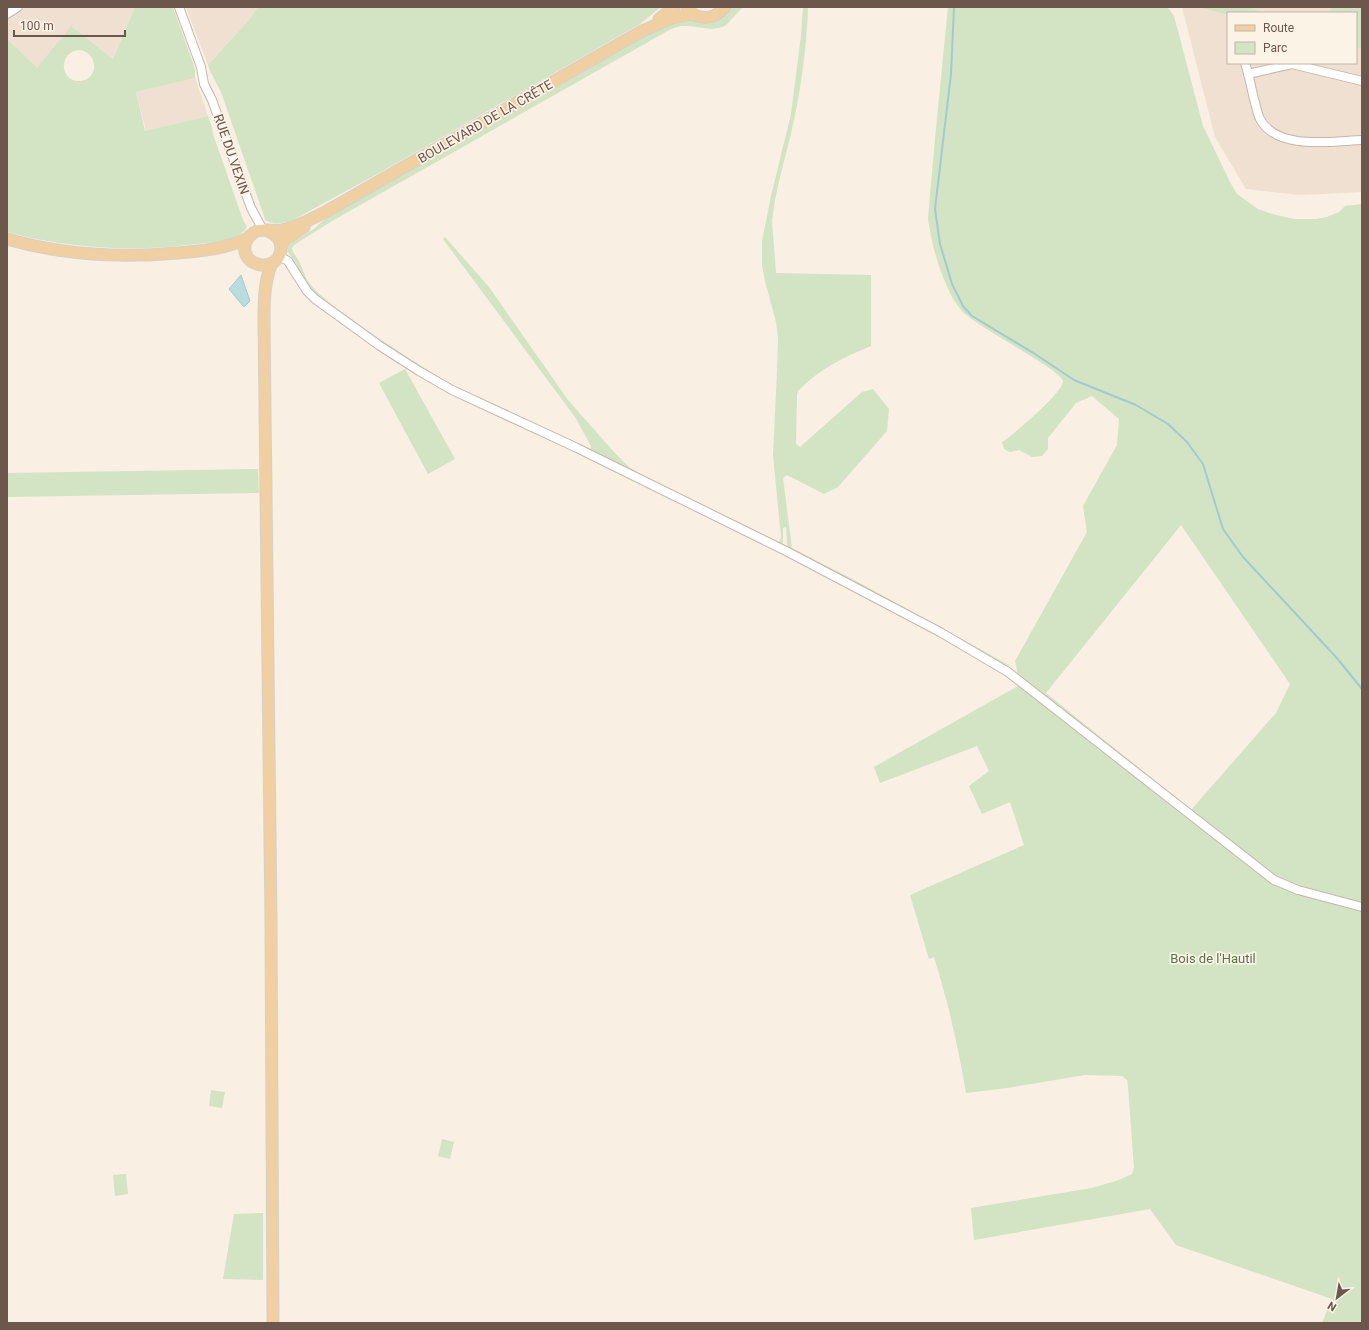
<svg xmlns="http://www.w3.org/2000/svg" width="1369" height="1330" font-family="Roboto,sans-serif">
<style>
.residential{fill:#efe0d1}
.green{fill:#d2e4c3;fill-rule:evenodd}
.water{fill:#b9dcdf;stroke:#a1cbd0}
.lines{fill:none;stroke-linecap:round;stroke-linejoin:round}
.stream{stroke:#a1cbd0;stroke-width:2}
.minor-casing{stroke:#c8b6ab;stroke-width:10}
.major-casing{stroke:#d6d0cd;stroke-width:13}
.minor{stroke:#fff;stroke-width:8}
.major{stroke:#f0cfa2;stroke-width:11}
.labels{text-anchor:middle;stroke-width:3.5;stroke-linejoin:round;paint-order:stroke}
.street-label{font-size:13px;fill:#6d564c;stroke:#fcf3e7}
.park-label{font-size:13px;fill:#587748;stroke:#fcf3e7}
</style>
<rect width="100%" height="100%" fill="#f9efe2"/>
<g class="residential">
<polygon points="7,7 135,7 113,59 71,26 37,69 7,39"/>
<polygon points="186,7 258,7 248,21 208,65"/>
<polygon points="1182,7 1198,7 1228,15 1228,63 1356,63 1356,48 1362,49 1362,192 1300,195 1246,189 1215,137"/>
<polygon points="1246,7 1332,7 1328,13 1267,13"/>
<polygon points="195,78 208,116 146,131 136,92"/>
</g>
<g class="green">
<path d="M135 7H173L195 69V78L136 92 145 131 208 116 212 127 213 134 243 220 247 227C237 243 214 242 197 244 133 252 70 249 7 232V39L37 68 71 26 113 59ZM80 50C99 53 99 80 80 81 59 82 58 51 80 50Z"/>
<path d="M258 7H661L640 24 381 172 291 221C283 223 272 225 265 220L264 216 221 92 210 71 208 65 248 21Z"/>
<path d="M731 7H743L726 25 722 27 712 29 689 26H681L671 29 332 221 294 245 292 248 293 252 299 261 307 280 315 290 331 304 371 333 410 359 454 386 590 450 591 446 575 417 443 239 445 237 489 287 568 400 614 452 630 468 646 477 779 542 781 537 773 455 777 372 778 337 776 322 765 281 762 265V241L771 196 791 114 801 36 803 7H808C807 48 800 95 791 134 784 163 775 191 772 221L776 273 871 275V346C844 357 819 369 798 391L797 395 796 444 800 447 862 392 873 389 889 409 887 431 838 487 824 494 787 475 783 478 792 548 858 582 1009 665 1010 667 789 550 787 544 786 527 783 528V543L780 545 453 388 379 341 318 298 303 282 297 265 287 251 289 246 293 242 315 228 327 217 631 43C644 36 658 27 672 22 698 13 710 37 731 7Z"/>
<path d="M948 7H1166L1169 9 1174 16 1203 126 1230 182 1237 194 1258 209 1272 214 1294 219H1316L1327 217 1339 212 1345 206 1362 204V1323H1322L1332 1299 1176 1245 1150 1209 974 1240 971 1208 1092 1188 1119 1180 1132 1174 1134 1168 1128 1086 1127 1080 1122 1076 1085 1075 1007 1088 966 1093C958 1046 948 1002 934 957L929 959 910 895 1024 845 1010 802 982 814 969 786 989 771 977 746 880 783 874 767 1020 685 1015 661 1087 532 1083 506 1117 445 1119 419 1092 396 1076 403 1048 438V449L1042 456 1032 457 1019 450 1010 452 1004 449 1002 442C1013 435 1064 392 1063 381 1062 370 975 326 962 311 944 292 931 244 928 218L936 128ZM1181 525 1290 684 1276 713 1191 810 1046 693Z"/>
<polygon points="1198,7 1246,7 1267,13 1228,13 1228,15"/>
<polygon points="1332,7 1356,7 1362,8 1362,49 1356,48 1356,13 1328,13"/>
<polygon points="405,369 455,459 428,474 379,383"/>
<polygon points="258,469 259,493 7,497 7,473"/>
<polygon points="211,1090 225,1092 222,1108 209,1106"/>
<polygon points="442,1139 454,1142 450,1159 438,1156"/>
<polygon points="126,1174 128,1194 115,1196 113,1175"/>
<polygon points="263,1213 263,1280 223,1279 234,1214"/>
</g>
<polygon class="water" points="241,275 250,301 244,307 229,289"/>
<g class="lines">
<polyline class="stream" points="954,7 951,74 935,209 940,244 952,284 963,306 972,316 1035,354 1074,380 1136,405 1168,424 1187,442 1203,464 1223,529 1243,557 1336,657 1362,689"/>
<g class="minor-casing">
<g id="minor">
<polyline points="179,7 201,67 204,84 212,100 251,208 263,230"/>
<polyline points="7,14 18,7"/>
<path d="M1245 63C1249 75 1251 87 1254 99 1256 105 1257 113 1260 119 1277 151 1332 141 1362 140"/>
<polyline points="1248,74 1292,64 1362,81"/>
<polyline points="279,256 288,261 307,291 315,299 380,346 419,371 452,390 575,447 786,551 940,632 1008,672 1274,880 1298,890 1362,907"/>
</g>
</g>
<g class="major-casing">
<g id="major">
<path d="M687 9C698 21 715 20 725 7"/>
<polyline points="659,19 674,7"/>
<path d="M268 231C275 234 281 239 281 247 281 275 237 268 246 242 248 237 252 233 257 231 264 229 274 231 282 230 298 227 313 218 327 211L642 31 672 18 692 14"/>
<path d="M7 239C62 255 120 258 177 253 202 251 226 249 248 238"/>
<polyline points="281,247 285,240 304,227"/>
<path d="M272 263C264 281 264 303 264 323L271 921 273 1323"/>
</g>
</g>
<use href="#minor" class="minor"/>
<use href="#major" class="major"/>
</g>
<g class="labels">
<g class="street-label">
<text transform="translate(485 121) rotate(-30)" y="5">BOULEVARD DE LA CRÊTE</text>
<text transform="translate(232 154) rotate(71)" y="5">RUE DU VEXIN</text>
</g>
<g class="park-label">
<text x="1213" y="963">Bois de l'Hautil</text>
</g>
</g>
<rect width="1369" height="1330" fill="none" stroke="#6d564c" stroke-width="16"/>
<rect x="1227" y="12" width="130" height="52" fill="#fcf3e7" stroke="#c3b4a9"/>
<rect x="1235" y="25" width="20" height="6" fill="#f0cfa2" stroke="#c3b4a9"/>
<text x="1263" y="32" font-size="12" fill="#6d564c">Route</text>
<rect x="1235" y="42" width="20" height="12" fill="#d2e4c3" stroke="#c3b4a9"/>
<text x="1263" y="52" font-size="12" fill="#6d564c">Parc</text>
<g transform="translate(1337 1298) rotate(211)" stroke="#fcf3e7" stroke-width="3" paint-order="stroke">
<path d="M0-3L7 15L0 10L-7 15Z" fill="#6d564c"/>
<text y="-6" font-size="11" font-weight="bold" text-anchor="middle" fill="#6d564c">N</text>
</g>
<path d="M14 30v6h111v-6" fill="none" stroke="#6d564c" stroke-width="2"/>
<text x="20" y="30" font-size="12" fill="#6d564c" stroke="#fcf3e7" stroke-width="3" paint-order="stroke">100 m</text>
</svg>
